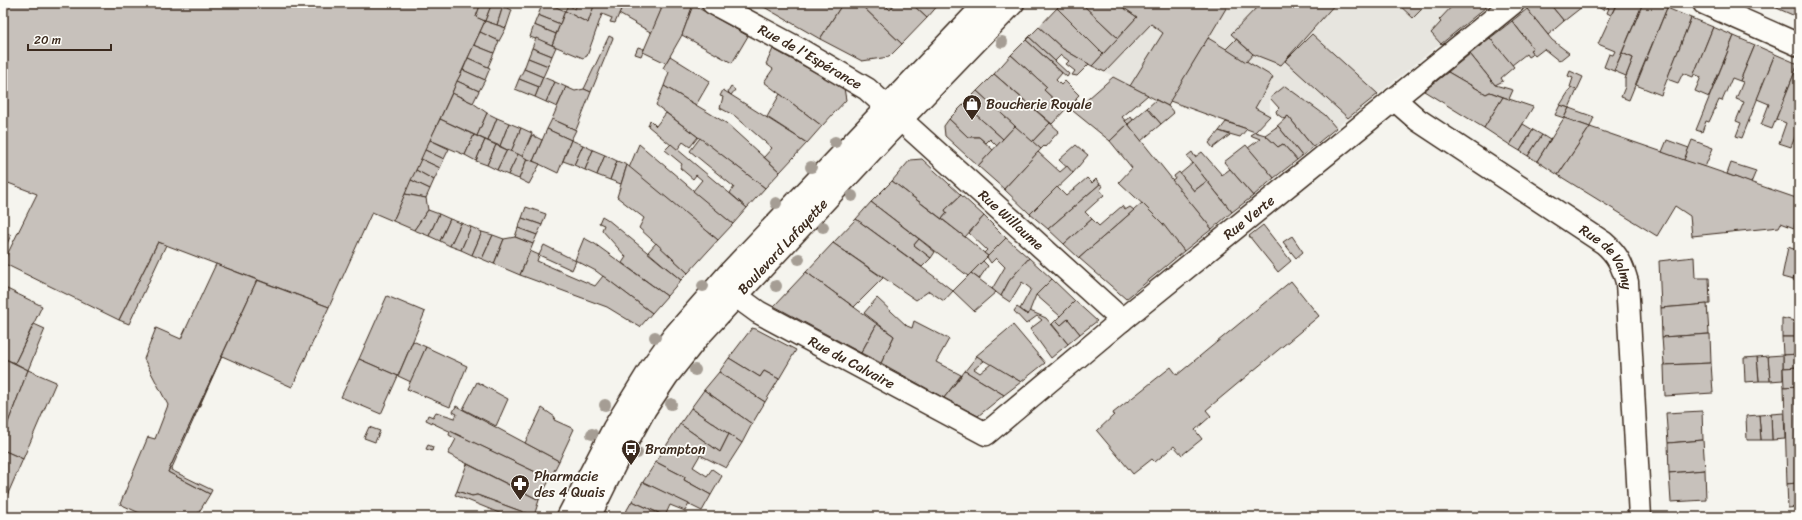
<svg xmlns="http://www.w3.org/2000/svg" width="1802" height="520" font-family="Sriracha,sans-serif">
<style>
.built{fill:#e7e5df}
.building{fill:#c7c1bb;stroke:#3b2a1e}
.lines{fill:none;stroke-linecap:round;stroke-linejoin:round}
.minor-casing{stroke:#3b2a1e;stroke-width:25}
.major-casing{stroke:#3b2a1e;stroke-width:25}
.minor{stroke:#fdfcf7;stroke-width:22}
.major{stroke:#fdfcf7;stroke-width:22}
.tree{fill:#a59d94}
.labels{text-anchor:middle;stroke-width:3.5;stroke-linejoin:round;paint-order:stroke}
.street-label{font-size:14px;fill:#3b2a1e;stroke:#fdfcf7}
.poi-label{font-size:14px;fill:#3b2a1e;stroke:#fdfcf7;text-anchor:start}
</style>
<rect width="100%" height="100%" fill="#f5f4ee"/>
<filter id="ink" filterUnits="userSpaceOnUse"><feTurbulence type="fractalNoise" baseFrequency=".025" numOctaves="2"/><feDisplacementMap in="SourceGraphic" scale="8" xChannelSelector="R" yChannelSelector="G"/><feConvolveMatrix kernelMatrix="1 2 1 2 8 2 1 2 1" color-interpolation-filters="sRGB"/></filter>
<g filter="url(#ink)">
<polygon class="built" points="1171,3 1491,3 1336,128 1325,115 1285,86 1270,98 1270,116 1255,132 1171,101 1168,106 1105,72"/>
<g class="building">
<polygon points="3,3 481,3 476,17 485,21 393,221 372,212 329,307 158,242 119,320 3,263 37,194 3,181"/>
<polygon points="481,3 492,3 485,21 476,17"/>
<polygon points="492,3 503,6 497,25 485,21"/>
<polygon points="543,3 547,3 565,11 560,24 538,15"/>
<polygon points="578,3 595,3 588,23 565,11 568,5 575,9"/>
<polygon points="595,3 624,3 615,23 610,22 612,18 602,14 587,56 583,58 552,45 565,11 588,23"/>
<polygon points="624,3 664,3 652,33 619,14"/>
<polygon points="664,3 689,3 693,5 682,35 666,63 643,52"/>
<polygon points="757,3 843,3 820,39"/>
<polygon points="843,3 859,3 902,44 889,57 862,61 820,39"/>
<polygon points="859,3 883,3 890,10 896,3 911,3 927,18 902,44"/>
<polygon points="911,3 940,3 927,18"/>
<polygon points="1062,3 1081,3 1118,38 1103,54 1057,8"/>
<polygon points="1081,3 1117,3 1137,17 1118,38"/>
<polygon points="1117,3 1224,3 1228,5 1168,106 1130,86 1163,33 1151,24 1105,72 1092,66 1137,17"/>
<polygon points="1261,3 1336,3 1281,65 1253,54 1231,34"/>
<polygon points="1397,3 1428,3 1413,18"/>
<polygon points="1455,3 1491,3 1441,44 1431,33 1441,22 1439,20"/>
<polygon points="1534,3 1549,3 1564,21 1548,35 1527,9"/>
<polygon points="1549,3 1587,3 1564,21"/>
<polygon points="1591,3 1617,3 1611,15 1607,13 1609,8 1605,6 1603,10"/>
<polygon points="1617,3 1643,3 1614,71 1604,67 1609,54 1613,55 1615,51 1598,44"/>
<polygon points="1643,3 1657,3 1667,8 1629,100 1621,97 1625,87 1625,79 1633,58 1622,53"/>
<polygon points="1774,3 1799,3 1799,7 1795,16 1772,6"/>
<polygon points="693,5 748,36 732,63 682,35"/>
<polygon points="503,6 512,10 506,28 497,25"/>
<polygon points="1057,8 1103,54 1092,66 1063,49 1039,27"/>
<polygon points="1667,8 1691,18 1661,95 1636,85"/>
<polygon points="1527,9 1552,40 1569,53 1559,61 1544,49 1535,56 1530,50 1533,48 1512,21"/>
<polygon points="538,15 560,24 556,34 534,25"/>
<polygon points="1691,18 1713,27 1693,77 1683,73 1678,83 1667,79"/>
<polygon points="485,21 506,28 499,41 480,32"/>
<polygon points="1512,21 1533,48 1530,50 1533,54 1528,57 1526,54 1512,65 1490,38"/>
<polygon points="534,25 556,34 552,45 530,37"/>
<polygon points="1039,27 1063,49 1089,64 1077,76 1072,75 1075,71 1066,64 1069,61 1061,55 1055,61 1029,37"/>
<polygon points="1713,27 1734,36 1709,97 1695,91 1701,77 1694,74"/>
<polygon points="480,32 499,41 494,53 474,45"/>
<polygon points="1312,34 1378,94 1348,118 1285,61"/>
<polygon points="609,36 613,38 591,92 584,89"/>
<polygon points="1734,36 1755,45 1740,81 1732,78 1722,101 1719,100 1709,122 1706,121 1702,132 1696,130"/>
<polygon points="1029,37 1069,74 1067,77 1026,40"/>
<polygon points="536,38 556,47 552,56 532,48"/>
<polygon points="1208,38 1273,77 1255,108 1270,116 1255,132 1170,101"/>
<polygon points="1490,38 1514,67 1501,78 1503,81 1495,85 1470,54"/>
<polygon points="1236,39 1253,54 1246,62 1226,49"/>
<polygon points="1026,40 1062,73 1056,80 1061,85 1065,81 1079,95 1076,98 1077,99 1065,110 1044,90 1047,87 1011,55"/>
<polygon points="474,45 494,53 488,67 468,58"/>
<polygon points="1755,45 1775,54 1742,138 1736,136 1741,123 1736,121 1744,102 1736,99 1743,82 1740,81"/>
<polygon points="638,47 644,49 641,56 635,54"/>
<polygon points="532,48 552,56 548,66 528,58"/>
<polygon points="773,49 844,88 846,100 822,126 764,82 773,69 766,64"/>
<polygon points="1622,53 1633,58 1626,76 1614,71"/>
<polygon points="1470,54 1495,85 1513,90 1509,99 1490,92 1486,94 1448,72"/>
<polygon points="1775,54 1798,64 1772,129 1761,125 1769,104 1757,99"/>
<polygon points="1011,55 1047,87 1044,90 1065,110 1052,124 994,74"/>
<polygon points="670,56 710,81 696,105 664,86 669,72 663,68"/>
<polygon points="468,58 490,68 485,80 463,70"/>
<polygon points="528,58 548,66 543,77 524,69"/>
<polygon points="1798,64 1799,127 1791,147 1779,143 1786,123 1776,119"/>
<polygon points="524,69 543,77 539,87 519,79"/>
<polygon points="463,70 485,80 479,91 457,81"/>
<polygon points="1570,71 1583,77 1577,90 1570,87 1573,78 1568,76"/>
<polygon points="1448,72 1486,94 1490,92 1503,97 1484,128 1424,91"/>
<polygon points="994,74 1050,123 1032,142 977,91"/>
<polygon points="543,77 555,82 546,102 535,97"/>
<polygon points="1113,77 1148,95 1122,117 1128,124 1110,141 1068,107 1076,100 1081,105"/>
<polygon points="519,79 539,87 535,97 515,89"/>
<polygon points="457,81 479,91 473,103 452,93"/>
<polygon points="555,82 566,87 557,107 546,102"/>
<polygon points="664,86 726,123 780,172 765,188 656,105"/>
<polygon points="1285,86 1325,115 1336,128 1313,147 1288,116 1284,119 1277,114 1276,111 1279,108 1270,98"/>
<polygon points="566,87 575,91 584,89 591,92 576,130 552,119"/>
<polygon points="731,87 735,90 731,95 728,92"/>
<polygon points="1571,88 1577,90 1569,108 1560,105"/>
<polygon points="723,90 807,143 780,172 764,157 772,148 735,116 720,108 723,97 720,96"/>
<polygon points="977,91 1015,126 1003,139 964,104"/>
<polygon points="452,93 473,103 487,113 477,136 440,119"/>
<polygon points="780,94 822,126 807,143 767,117"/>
<polygon points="1503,97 1533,107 1510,145 1484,128"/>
<polygon points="1156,100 1168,106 1174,113 1161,124 1147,108"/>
<polygon points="964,104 1003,139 997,146 990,139 986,143 979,137 968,137 949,119"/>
<polygon points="1560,105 1569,108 1564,118 1555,115"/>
<polygon points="1147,108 1161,124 1141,141 1128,124"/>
<polygon points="1569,108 1594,117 1590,127 1564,118"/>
<polygon points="487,113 497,118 488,141 477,136"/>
<polygon points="666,113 698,137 690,147 683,142 677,150 648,126 650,120 656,126"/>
<polygon points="1288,116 1313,147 1302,156 1278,126 1275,128"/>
<polygon points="1131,117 1133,120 1128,124 1125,121"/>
<polygon points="497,118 509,123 500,146 488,141"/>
<polygon points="1564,118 1590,127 1558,175 1537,161"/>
<polygon points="440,119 474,135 465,155 430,140"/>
<polygon points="552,119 576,130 571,140 547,129"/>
<polygon points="949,119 968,137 979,137 993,150 978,166 945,136 944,126"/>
<polygon points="1226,122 1247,129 1240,137 1219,131"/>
<polygon points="509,123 521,128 511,152 500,146"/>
<polygon points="1050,123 1059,131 1045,147 1044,146 1041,149 1032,142"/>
<polygon points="1128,124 1212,229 1184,251 1149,210 1119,182 1132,168 1110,141"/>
<polygon points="1523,124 1533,130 1520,151 1510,145"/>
<polygon points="1015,126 1041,149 1004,189 978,166"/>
<polygon points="1278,126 1302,156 1297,160 1283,144 1278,147 1265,135"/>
<polygon points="1590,127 1799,199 1799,209 1794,228 1781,223 1779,227 1692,236 1690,216 1675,206 1657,236 1558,175"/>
<polygon points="521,128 532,133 522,157 511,152"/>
<polygon points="547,129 571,140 558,173 533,161"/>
<polygon points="1533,130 1542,135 1528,156 1520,151"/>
<polygon points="1219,131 1230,135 1213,148 1209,143"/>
<polygon points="1255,132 1265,135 1278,147 1283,144 1297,160 1274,178 1248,148 1260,139 1250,135"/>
<polygon points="474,135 485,140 476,161 465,155"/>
<polygon points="532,135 542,140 533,161 522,157"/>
<polygon points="1542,135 1550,140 1537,161 1528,156"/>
<polygon points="700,138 765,188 747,208 730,193 734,187 690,151"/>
<polygon points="430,140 449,149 444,159 425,150"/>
<polygon points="485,140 496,145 487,165 476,161"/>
<polygon points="571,140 583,145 574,165 563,161"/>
<polygon points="1667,140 1689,148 1684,160 1662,152"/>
<polygon points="1692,140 1713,148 1705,167 1684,160"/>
<polygon points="639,144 733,224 718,240 629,168"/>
<polygon points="671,144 747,208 733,224 693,191 702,180 696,175 693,179 680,168 682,164 665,150"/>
<polygon points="496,145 507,150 497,170 487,165"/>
<polygon points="583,145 593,150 585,170 574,165"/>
<polygon points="1076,145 1088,155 1073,173 1059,160"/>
<polygon points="1246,145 1274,178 1253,196 1224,162"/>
<polygon points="425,150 444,159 440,168 421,159"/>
<polygon points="507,150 518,154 508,175 497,170"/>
<polygon points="593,150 605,155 597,175 585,170"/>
<polygon points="1038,152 1060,172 1067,166 1073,173 1030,214 1004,189"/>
<polygon points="1192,152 1195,157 1202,152 1222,175 1230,169 1253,196 1232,212 1187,156"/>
<polygon points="518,154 527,159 519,179 508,175"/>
<polygon points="605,155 617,161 610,180 597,175"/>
<polygon points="421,159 440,168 434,180 416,170"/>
<polygon points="527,159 540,164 529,184 519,179"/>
<polygon points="922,159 961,195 945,210 947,213 942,219 892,181 910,160"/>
<polygon points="617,161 627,165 621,184 610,180"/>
<polygon points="1193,163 1207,181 1194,191 1180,174"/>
<polygon points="1731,163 1756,171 1751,183 1727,174"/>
<polygon points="627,165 718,240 688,273 639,228 644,218 617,197"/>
<polygon points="416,170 434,180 430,189 411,180"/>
<polygon points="1179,172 1194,191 1207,181 1232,212 1212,229 1172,180 1175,178 1174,176"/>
<polygon points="1087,178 1092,183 1096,179 1100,184 1048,229 1030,214 1057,187 1066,196"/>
<polygon points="411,180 430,189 426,198 405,194"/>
<polygon points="892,181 965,237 988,256 968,276 871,202"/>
<polygon points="1100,184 1103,186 1100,190 1104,195 1085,212 1092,219 1064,244 1048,229"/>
<polygon points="405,194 426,198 428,210 414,230 393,221"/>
<polygon points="961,195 984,216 965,237 942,219 947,213 945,210"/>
<polygon points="871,202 919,239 914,245 931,258 922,267 856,219"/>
<polygon points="1142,203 1163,224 1184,251 1126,299 1079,258"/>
<polygon points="1122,206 1125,210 1130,207 1134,210 1079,258 1064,244 1092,219 1099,226"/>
<polygon points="526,207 546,214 542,225 522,218"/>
<polygon points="428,210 439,214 429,236 414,230"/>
<polygon points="439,214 450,219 440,241 429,236"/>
<polygon points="602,216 607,219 681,280 667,296 622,263 626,257 602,230 604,225 599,223"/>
<polygon points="984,216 1006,238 988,256 984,253 987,250 969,233"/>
<polygon points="522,218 542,225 537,235 518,228"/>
<polygon points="450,219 461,223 450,246 440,241"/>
<polygon points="856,219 939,280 953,291 944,301 929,291 916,300 833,243"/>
<polygon points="461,223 471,227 461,250 450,246"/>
<polygon points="1263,225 1291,261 1278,272 1249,236"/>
<polygon points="471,227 482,232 472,255 461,250"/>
<polygon points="518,228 537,235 533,244 515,237"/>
<polygon points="3,231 11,235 3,252"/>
<polygon points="482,232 493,235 482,259 472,255"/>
<polygon points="493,235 504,239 494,264 482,259"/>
<polygon points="1292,236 1303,252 1296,258 1283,242"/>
<polygon points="515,237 533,244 520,275 494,264 504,239"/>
<polygon points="584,238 595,244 667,296 652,313 596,271 575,260"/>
<polygon points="1006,238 1029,258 1009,281 1001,296 992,289 1005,267 996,258 991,263 987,257"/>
<polygon points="919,239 935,252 931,258 914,245"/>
<polygon points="158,242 166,245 129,324 119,320"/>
<polygon points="656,243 688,273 681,280 648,252"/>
<polygon points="833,243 883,278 854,307 806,272"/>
<polygon points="544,245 576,261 572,270 539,255"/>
<polygon points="1788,247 1799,251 1799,263 1793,280 1782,277"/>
<polygon points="530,251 539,255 537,261 595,286 603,276 652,313 640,327 607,307 520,275"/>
<polygon points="1694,257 1695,278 1709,278 1710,304 1661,308 1659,261"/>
<polygon points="1029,258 1052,279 1036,295 1028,315 1020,309 1031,289 1022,282 1010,302 1001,296 1009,281"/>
<polygon points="983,261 988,266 979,279 971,273"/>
<polygon points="1799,263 1799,282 1793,280"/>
<polygon points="216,264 257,280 168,472 210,494 196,517 148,517 120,504 148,437 155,439 168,405 144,359 156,328 181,339"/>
<polygon points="806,272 877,324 861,353 774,306"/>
<polygon points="971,273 996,292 974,311 953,291"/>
<polygon points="1052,279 1075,301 1060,316 1036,295"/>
<polygon points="257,280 329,307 292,387 222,356"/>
<polygon points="1291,281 1319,316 1206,410 1211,416 1195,430 1202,439 1182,455 1174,446 1155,462 1152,459 1133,474 1097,431 1114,415 1113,413 1171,367 1177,375"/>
<polygon points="3,287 42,306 15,363 3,358"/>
<polygon points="387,296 425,312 398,376 359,359"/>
<polygon points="877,298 907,326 912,328 914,321 949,339 936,362 961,375 944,398 881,363 894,336 864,313"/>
<polygon points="1075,301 1097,321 1080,334 1068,319 1061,325 1056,320"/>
<polygon points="1707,304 1709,334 1662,337 1661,308"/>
<polygon points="1017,307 1028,315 1030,311 1046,318 1068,344 1051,358 1030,329 1042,320 1037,316 1026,324 1014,311"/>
<polygon points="1782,318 1799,322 1799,337 1782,337"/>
<polygon points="1068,319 1080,334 1068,344 1052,324 1056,320 1061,325"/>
<polygon points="34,324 45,329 28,370 15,363"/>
<polygon points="877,324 894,336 881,363 861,353"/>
<polygon points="1013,325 1045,363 1021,382 976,356"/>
<polygon points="752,328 756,329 796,350 779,379 764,371 760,377 729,358"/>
<polygon points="1710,334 1711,363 1664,365 1662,337"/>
<polygon points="1782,337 1799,337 1799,354 1783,355"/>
<polygon points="413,341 426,347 411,382 398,376"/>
<polygon points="426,347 467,366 450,407 407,389"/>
<polygon points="1799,354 1799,367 1783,368 1783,355"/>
<polygon points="1783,355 1783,380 1770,381 1768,356"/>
<polygon points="222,356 171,470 212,490 210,494 168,472"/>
<polygon points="977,356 984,361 974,369 980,373 991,364 1021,382 1004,395 965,371"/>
<polygon points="1768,356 1770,381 1759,381 1757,357"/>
<polygon points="1757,357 1759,381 1745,382 1744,358"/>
<polygon points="3,358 28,370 3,436"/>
<polygon points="729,358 760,377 764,371 779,379 765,402 719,372"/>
<polygon points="359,359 398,376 381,414 341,397"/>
<polygon points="1711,363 1713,393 1665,396 1664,365"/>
<polygon points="1799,367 1799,386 1784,387 1783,368"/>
<polygon points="28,370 56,382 23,459 3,450 3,436"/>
<polygon points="965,371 1004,395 978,416 944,398"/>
<polygon points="719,372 765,402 752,424 704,390"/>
<polygon points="477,382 508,399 496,426 463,409"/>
<polygon points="1799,386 1799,483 1787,484 1784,387"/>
<polygon points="704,390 752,424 742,443 691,408"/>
<polygon points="456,406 559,461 550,479 426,420 428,415 433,417 436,412 455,418 457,414 453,412"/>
<polygon points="542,408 555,417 554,420 574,429 559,461 525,443"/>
<polygon points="691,408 729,434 720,452 680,424"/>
<polygon points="1702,411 1703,440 1668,443 1666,413"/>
<polygon points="1784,413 1785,439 1772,440 1771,414"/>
<polygon points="1771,414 1772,440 1761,440 1759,415"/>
<polygon points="1759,415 1761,440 1747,440 1746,416"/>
<polygon points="680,424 720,452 729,434 742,443 726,468 700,455 693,467 707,476 712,469 722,476 711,495 684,480 685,477 656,462"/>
<polygon points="369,427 380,431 375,442 364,438"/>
<polygon points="450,431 550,479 539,500 448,454 456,439 449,435"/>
<polygon points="1703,440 1705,470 1669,473 1668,443"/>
<polygon points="428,445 433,447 432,451 426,449"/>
<polygon points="3,450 23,459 3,505"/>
<polygon points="656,462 685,477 684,480 711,495 702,511 643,482"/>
<polygon points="467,464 539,500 534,516 477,495 472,496 457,491"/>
<polygon points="1705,470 1706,500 1671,502 1669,473"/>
<polygon points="643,482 689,504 685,511 670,505 665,516 632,501"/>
<polygon points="1796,483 1799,483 1799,506 1798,507"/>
<polygon points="1796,483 1798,507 1788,508 1787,484"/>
<polygon points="457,491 472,496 477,495 534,516 509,517 455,495"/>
<polygon points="632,501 665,516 667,517 623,517"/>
</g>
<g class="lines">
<g class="minor-casing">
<g id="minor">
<path id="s1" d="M713 3 797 48 867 89 1122 320"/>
<polyline points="1704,3 1799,45"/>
<path id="s2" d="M1394 99 1418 120 1604 243C1618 255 1622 265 1627 282L1640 517"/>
<path id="s3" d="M721 285 758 312 986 434 1122 320 1513 3"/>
</g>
</g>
<g class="major-casing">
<g id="major">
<polyline points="568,517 614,428 651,368 674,336 731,271 986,3"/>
<path id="s4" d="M589 517 618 458 645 409 667 376 698 337 886 135 1013 3"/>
</g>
</g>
<use href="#minor" class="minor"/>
<use href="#major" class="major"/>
</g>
<g class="tree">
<circle cx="1002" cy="42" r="6"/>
<circle cx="835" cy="142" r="6"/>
<circle cx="811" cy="167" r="6"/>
<circle cx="852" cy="196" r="6"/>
<circle cx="776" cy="203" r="6"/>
<circle cx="823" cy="227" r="6"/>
<circle cx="799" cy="259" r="6"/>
<circle cx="703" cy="286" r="6"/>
<circle cx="776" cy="286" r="6"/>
<circle cx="655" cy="337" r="6"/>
<circle cx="695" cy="370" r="6"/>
<circle cx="671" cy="404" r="6"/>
<circle cx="605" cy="405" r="6"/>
<circle cx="592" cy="434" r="6"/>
<circle cx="637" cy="453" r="6"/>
</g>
</g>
<defs>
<g id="shop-pin" transform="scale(1)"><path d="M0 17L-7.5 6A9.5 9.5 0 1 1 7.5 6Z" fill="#3b2a1e" stroke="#fdfcf7"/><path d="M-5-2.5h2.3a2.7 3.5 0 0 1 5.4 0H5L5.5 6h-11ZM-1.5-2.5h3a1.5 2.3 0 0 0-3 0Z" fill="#fff"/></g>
<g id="bus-pin" transform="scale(1)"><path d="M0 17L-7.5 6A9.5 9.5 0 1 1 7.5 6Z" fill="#3b2a1e" stroke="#fdfcf7"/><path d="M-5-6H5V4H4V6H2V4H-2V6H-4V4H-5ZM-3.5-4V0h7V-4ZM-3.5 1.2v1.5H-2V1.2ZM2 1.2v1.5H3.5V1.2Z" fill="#fff"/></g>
<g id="pharmacy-pin" transform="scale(1)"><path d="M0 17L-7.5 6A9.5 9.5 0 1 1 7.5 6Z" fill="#3b2a1e" stroke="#fdfcf7"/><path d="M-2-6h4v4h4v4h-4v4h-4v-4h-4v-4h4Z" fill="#fff"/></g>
</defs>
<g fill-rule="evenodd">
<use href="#shop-pin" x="972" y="104"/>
<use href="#bus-pin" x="631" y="449"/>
<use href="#pharmacy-pin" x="520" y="484"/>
</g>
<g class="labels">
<g class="street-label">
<text dy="5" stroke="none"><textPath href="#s1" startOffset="111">Rue de l'Espérance</textPath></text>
<text dy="5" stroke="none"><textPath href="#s3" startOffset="645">Rue Verte</textPath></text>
<text dy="5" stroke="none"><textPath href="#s1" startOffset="371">Rue Willaume</textPath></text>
<text dy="5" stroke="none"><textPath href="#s4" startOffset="335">Boulevard Lafayette</textPath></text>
<text dy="5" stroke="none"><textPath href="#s2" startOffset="268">Rue de Valmy</textPath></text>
<text dy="5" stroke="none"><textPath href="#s3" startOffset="152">Rue du Calvaire</textPath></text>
</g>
<g class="poi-label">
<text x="986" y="109">Boucherie Royale</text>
<text x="645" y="454">Brampton</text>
<text x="534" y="481">Pharmacie<tspan x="534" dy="16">des 4 Quais</tspan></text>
</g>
</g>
<rect width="1802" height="520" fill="none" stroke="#fdfcf7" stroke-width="16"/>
<rect x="8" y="8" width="1786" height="504" fill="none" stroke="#3b2a1e" stroke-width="1.5" filter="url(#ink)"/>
<path d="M28 44v6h83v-6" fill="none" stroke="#3b2a1e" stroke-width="2"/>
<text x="34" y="44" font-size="12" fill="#3b2a1e" stroke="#fdfcf7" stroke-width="3" paint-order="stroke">20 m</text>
</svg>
